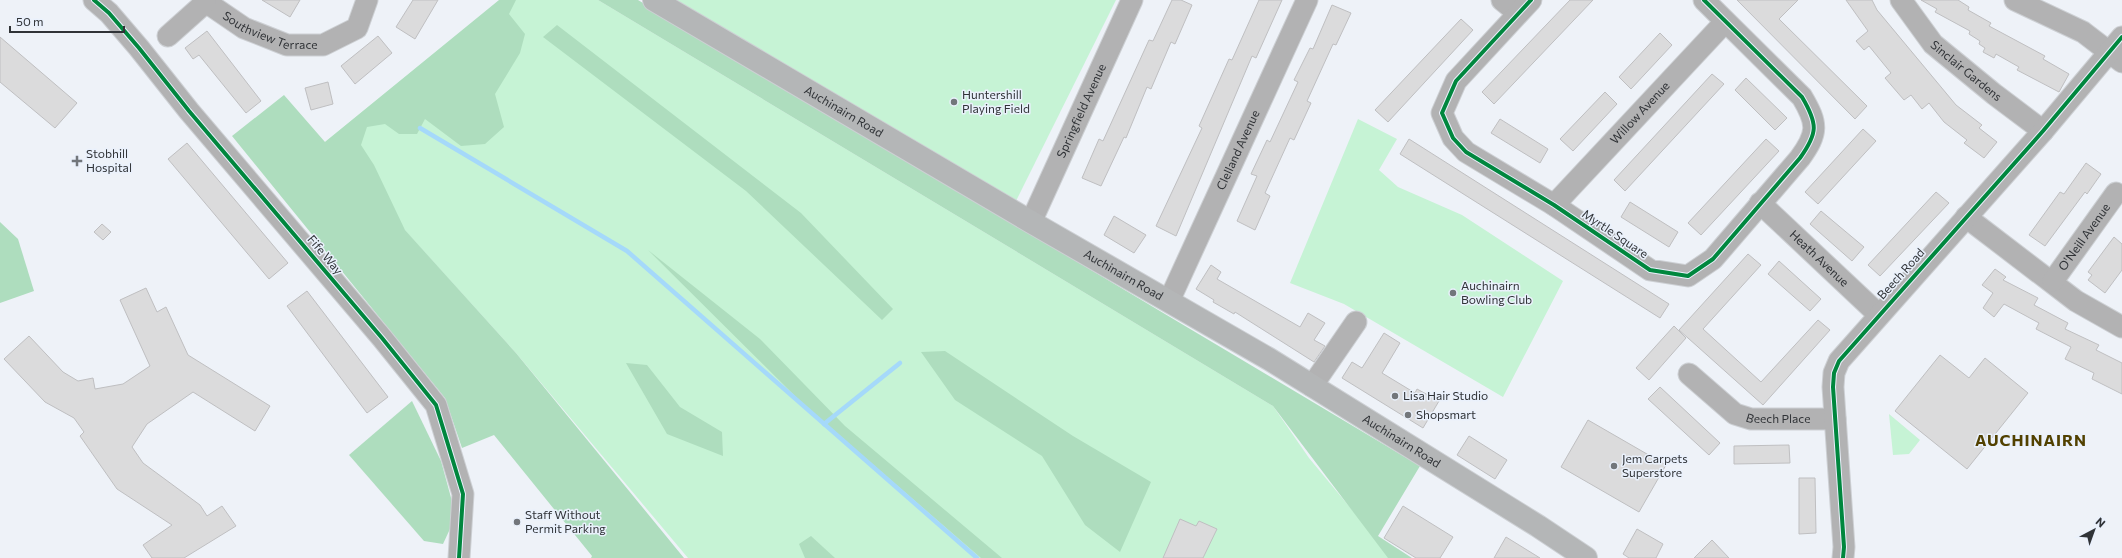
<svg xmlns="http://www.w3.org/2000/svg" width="2122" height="558" font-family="Commissioner,sans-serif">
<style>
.green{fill:#c6f3d5}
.forest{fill:#aeddbe}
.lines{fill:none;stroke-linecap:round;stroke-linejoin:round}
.stream{stroke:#a5d9fa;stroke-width:4.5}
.building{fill:#dbdbdc;stroke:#bfbfc1}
.minor-casing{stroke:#cdd0d4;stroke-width:23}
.major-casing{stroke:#cdd0d4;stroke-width:24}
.minor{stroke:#b2b2b3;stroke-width:21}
.major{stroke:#b4b6b7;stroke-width:22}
.cycleway-casing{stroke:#eaf1fc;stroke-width:6}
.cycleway{stroke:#00873e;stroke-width:4}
.poi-dot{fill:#72767b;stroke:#eaf1fc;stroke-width:1.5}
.labels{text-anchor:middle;stroke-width:3;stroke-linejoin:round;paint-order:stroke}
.street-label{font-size:12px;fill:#303337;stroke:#eaf1fc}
.poi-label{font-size:12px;fill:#303337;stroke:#eaf1fc;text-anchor:start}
.district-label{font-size:16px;font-weight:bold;letter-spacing:1px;fill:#524100;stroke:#eaf1fc}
</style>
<rect width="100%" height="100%" fill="#eef2f8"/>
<g class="green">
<polygon points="500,0 598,0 1273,406 1309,458 1392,558 688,558 516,353 325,142"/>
<polygon points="672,0 1116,0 1015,203"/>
<polygon points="1358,119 1397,139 1379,170 1398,187 1462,215 1563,281 1503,397 1344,304 1290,283"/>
<polygon points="1889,414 1920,440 1909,454 1893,455"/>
</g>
<g class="forest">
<polygon points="499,0 516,0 509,14 525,34 520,53 495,94 504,127 485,144 461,146 425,119 417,134 399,134 385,124 367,127 361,145 374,165 405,230 516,353 684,558 591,558 592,556 494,435 462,448 445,398 232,136 284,95 325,142"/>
<polygon points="598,0 638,0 1420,466 1378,536 1412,558 1388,558 1273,406"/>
<polygon points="557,25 801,213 893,309 882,320 746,191 543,37"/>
<polygon points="0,222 18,239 34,291 0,303"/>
<polygon points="648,250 760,339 845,426 1002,558 981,558 803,404"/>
<polygon points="945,351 1073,436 1151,482 1120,552 1085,525 1042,456 955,400 921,352"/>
<polygon points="626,363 647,365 680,407 722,432 723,456 667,434"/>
<polygon points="412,401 441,461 456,516 443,544 424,541 349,455"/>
<polygon points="811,536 835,558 805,558 799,544"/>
</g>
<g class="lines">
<g class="stream">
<polyline points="420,128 627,251 977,558"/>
<polyline points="824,424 900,363"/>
</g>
</g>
<g class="building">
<polygon points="262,0 300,0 290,17"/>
<polygon points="413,0 438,0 415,39 396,27"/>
<polygon points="1172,0 1181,0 1192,5 1175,44 1171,42 1151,89 1147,87 1126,138 1124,137 1101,186 1082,178 1099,139 1103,141 1149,40 1153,41"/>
<polygon points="1259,0 1282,0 1256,58 1252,56 1176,236 1156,226 1202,128 1199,126 1229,59 1232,60"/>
<polygon points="1570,0 1593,0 1494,104 1482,92"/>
<polygon points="1737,0 1798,0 1779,19 1867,106 1855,119"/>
<polygon points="1846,0 1872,0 1877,10 1956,105 1982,125 1979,128 1997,142 1984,158 1964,143 1967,140 1944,122 1929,103 1922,109 1911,95 1904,100 1885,78 1891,73 1869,46 1864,50 1856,41 1868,31"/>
<polygon points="1921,0 1958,0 1969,7 1968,10 1991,23 1989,26 2045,56 2043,59 2069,74 2059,92 2017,70 2019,67 1996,54 1994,58 1983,52 1985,48 1979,44 1980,41 1969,34 1970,31 1935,12 1937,9"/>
<polygon points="1332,5 1351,13 1336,45 1333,44 1307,101 1311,103 1294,140 1290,138 1265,193 1270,196 1255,230 1237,221 1257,176 1251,174 1267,140 1270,142 1298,82 1294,80 1310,48 1313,49"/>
<polygon points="1461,19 1473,30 1388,122 1375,110"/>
<polygon points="207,31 261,101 246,113 199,55 193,59 185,48"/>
<polygon points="1660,33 1672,45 1631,89 1619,77"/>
<polygon points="378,36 392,53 355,84 341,66"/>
<polygon points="0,37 77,103 55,128 0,82"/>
<polygon points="1712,74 1724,84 1625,191 1614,180"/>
<polygon points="1746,78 1787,118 1775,130 1735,90"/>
<polygon points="328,82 333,104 311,110 305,88"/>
<polygon points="1605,92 1617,104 1573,151 1560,139"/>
<polygon points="1500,119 1548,149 1540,163 1491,133"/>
<polygon points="1863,129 1876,141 1818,204 1805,192"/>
<polygon points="1409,139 1669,304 1660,318 1400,154"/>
<polygon points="1766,139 1779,151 1701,235 1688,223"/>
<polygon points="187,143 288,263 269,279 168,159"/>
<polygon points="2086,163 2101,174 2087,194 2085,192 2045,246 2029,235 2060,192 2064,194"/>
<polygon points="1936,192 1949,203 1880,276 1868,265"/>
<polygon points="1630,202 1678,232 1669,247 1621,217"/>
<polygon points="1821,211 1864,247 1852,261 1810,224"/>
<polygon points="1114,216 1146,235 1134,253 1104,235"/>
<polygon points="102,224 111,232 103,240 94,232"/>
<polygon points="2114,237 2122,244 2122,270 2105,293 2088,280 2092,275 2088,272"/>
<polygon points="1748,254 1761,265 1703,329 1761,382 1818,320 1830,330 1763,405 1679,330"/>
<polygon points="1779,261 1821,299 1810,311 1768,274"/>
<polygon points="1211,265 1221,272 1217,279 1300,327 1308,313 1325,323 1314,340 1325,346 1314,362 1235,312 1234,314 1213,302 1214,300 1196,289"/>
<polygon points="1995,269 2006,277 2003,280 2038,298 2034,305 2068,323 2065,329 2099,345 2096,350 2122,363 2122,394 2092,379 2094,373 2065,359 2071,347 2036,329 2039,323 2004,304 1994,317 1983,308 1993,293 1982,285"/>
<polygon points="146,288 157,312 166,307 188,355 270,406 255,431 193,392 147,424 132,447 143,463 200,505 207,516 222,506 236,526 184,558 152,558 143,545 172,525 117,489 80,436 84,432 74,418 45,402 4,359 29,336 63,372 78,381 93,378 95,389 123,384 150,366 120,300"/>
<polygon points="307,291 388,397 367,413 287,306"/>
<polygon points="1674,326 1686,338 1649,380 1636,368"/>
<polygon points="1384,333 1400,343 1382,373 1415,393 1417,389 1439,401 1423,428 1342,378 1352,362 1362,368"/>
<polygon points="1940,355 1969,378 1985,358 2028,393 1967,469 1895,411"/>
<polygon points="1660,387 1720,443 1709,455 1648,399"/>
<polygon points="1588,420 1666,465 1639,512 1561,467"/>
<polygon points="1469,436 1507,460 1495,479 1457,455"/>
<polygon points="1789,445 1790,463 1734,464 1734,446"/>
<polygon points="1799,478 1815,478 1816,533 1799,534"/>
<polygon points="1403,506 1453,537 1440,558 1416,558 1384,538"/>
<polygon points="1180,519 1196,526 1199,521 1217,529 1203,558 1163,558"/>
<polygon points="1637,529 1663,544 1656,558 1629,558 1623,554"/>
<polygon points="1506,537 1540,558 1494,558"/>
<polygon points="1712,540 1729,558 1694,558"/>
</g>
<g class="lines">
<g class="minor-casing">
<g id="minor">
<polyline points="94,0 109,13 139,48 189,111 382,338 436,405 463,494 459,558"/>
<path id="s1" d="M203 0 244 28 287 45H323L357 28 367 0"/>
<polyline points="1502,0 1518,13"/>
<path d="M1531 0 1456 81 1442 113 1453 138 1466 152 1554 205 1650 270 1688 276 1713 259 1800 158C1818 133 1818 124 1802 97L1704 0"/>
<path id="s2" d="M1901 0 1933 44 1994 94 2043 131"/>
<polyline points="2015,0 2083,32 2122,62"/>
<polyline points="168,36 205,3"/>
<path id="s3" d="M1760 203 1878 314"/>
<path id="s4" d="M1554 205 1725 22"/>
<polyline points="1966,217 2076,301 2122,327"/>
<path id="s5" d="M1031 222 1132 0"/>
<path id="s6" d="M2053 281 2116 193"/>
<path id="s7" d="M1169 301 1307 0"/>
<path id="s8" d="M1689 374 1735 414 1751 419H1835"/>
<polyline points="1312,386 1356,322"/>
<polyline points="1843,558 1844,547 1833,387 1834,373 1839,361 2043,131 2122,37"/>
</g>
</g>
<g class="major-casing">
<g id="major">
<path id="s9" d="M654 0 1031 222 1269 359 1538 526 1586 558"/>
</g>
</g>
<use href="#minor" class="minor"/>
<use href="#major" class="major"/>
<g class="cycleway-casing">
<g id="cycleway">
<polyline points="94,0 109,13 139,48 189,111 382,338 436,405 463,494 459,558"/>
<path d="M1531 0 1456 81 1442 113 1453 138 1466 152 1554 205 1650 270 1688 276 1713 259 1800 158C1818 133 1818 124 1802 97L1704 0"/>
<polyline points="1843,558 1844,547 1833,387 1834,373 1839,361 2043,131 2122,37"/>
</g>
</g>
<use href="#cycleway" class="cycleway"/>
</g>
<g class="poi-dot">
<circle cx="954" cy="102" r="4"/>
<path d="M75 155h4v4h4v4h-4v4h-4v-4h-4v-4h4z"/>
<circle cx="1453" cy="293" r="4"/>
<circle cx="1395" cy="396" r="4"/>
<circle cx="1408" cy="415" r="4"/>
<circle cx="1614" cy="466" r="4"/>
<circle cx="517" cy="522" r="4"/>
</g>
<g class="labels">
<g class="street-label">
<text dy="4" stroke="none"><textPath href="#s1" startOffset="76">Southview Terrace</textPath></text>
<text dy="4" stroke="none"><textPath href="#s2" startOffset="97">Sinclair Gardens</textPath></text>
<text dy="4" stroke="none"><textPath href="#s9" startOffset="220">Auchinairn Road</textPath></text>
<text dy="4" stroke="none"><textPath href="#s5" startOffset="122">Springfield Avenue</textPath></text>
<text dy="4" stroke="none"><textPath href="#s4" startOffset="126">Willow Avenue</textPath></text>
<text dy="4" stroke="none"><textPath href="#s7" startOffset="166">Clelland Avenue</textPath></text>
<text transform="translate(1615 234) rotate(34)" y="4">Myrtle Square</text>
<text dy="4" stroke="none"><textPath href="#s6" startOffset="54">O'Neill Avenue</textPath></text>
<text transform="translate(325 255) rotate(50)" y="4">Fife Way</text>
<text dy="4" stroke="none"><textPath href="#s3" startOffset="81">Heath Avenue</textPath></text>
<text transform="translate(1901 274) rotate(-48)" y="4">Beech Road</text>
<text dy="4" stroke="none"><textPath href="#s9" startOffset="544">Auchinairn Road</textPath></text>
<text dy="4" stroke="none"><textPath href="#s8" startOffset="105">Beech Place</textPath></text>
<text dy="4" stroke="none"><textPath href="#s9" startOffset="868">Auchinairn Road</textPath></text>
</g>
<g class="poi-label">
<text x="962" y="99">Huntershill<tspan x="962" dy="14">Playing Field</tspan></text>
<text x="86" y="158">Stobhill<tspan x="86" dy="14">Hospital</tspan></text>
<text x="1461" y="290">Auchinairn<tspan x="1461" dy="14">Bowling Club</tspan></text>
<text x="1403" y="400">Lisa Hair Studio</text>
<text x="1416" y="419">Shopsmart</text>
<text x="1622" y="463">Jem Carpets<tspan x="1622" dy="14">Superstore</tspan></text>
<text x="525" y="519">Staff Without<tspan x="525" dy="14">Permit Parking</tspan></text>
</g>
<g class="district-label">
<text x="2031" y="446">AUCHINAIRN</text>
</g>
</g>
<g transform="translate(2094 530) rotate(41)" stroke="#eaf1fc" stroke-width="3" paint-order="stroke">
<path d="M0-3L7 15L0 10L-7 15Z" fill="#303337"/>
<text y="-6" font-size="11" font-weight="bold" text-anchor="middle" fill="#303337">N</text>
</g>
<path d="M10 26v6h114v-6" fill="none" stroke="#303337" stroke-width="2"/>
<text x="16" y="26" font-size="12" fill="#303337" stroke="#eaf1fc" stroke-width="3" paint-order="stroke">50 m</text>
</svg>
